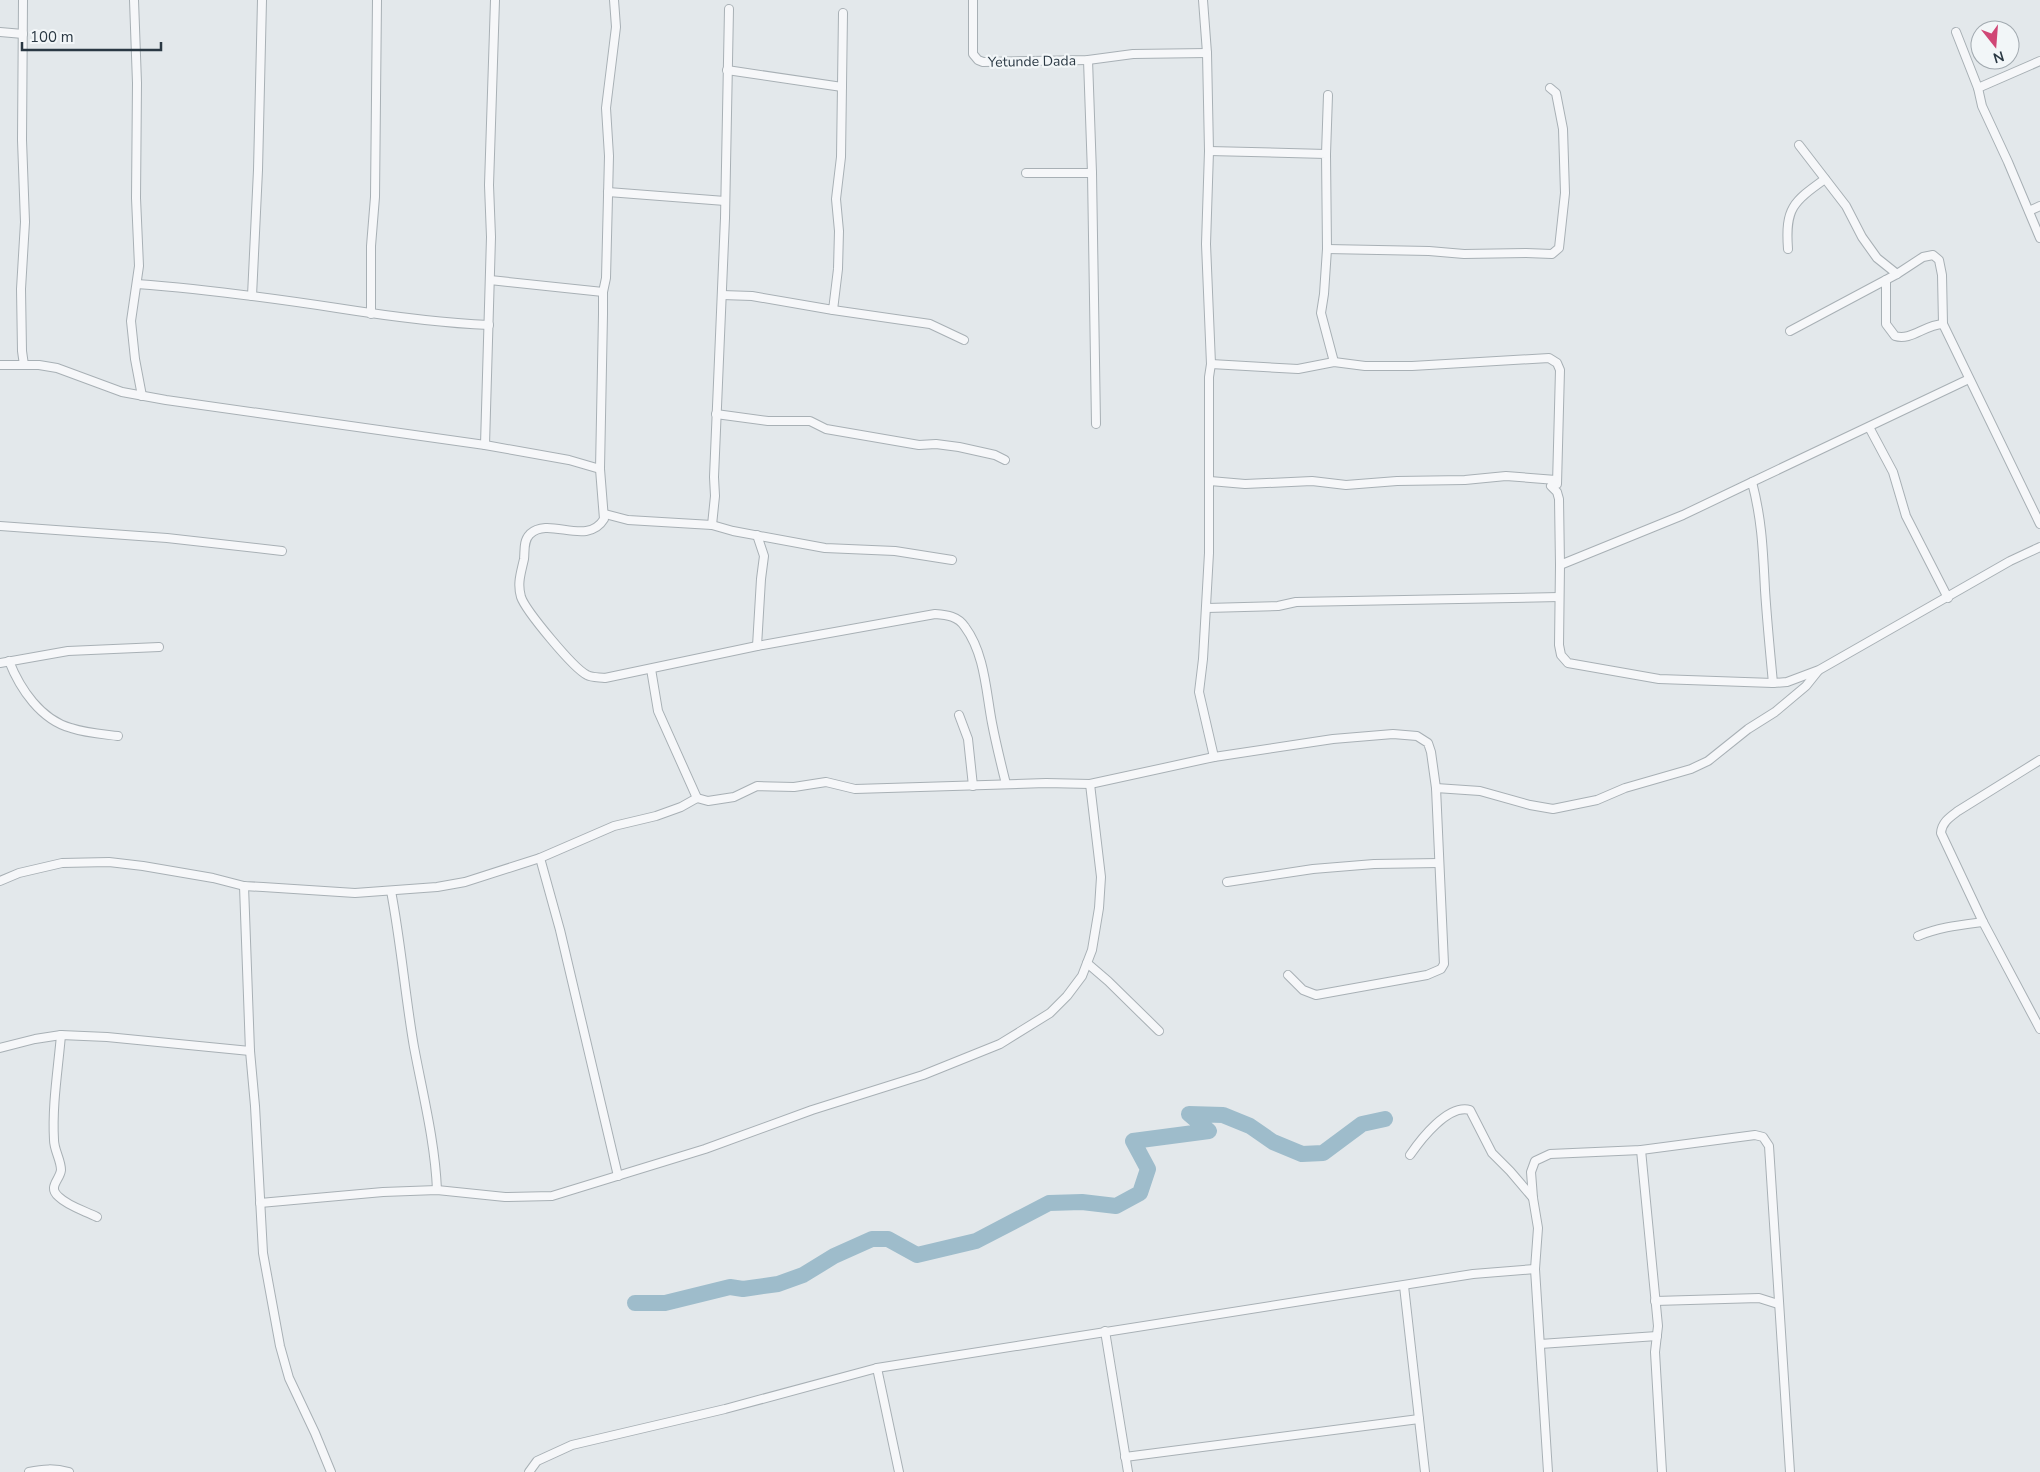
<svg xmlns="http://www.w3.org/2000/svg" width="2040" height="1472" font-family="'Nunito Sans',sans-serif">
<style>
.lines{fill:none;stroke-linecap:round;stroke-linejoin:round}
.river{stroke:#9ebccb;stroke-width:16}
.street-casing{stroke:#a8b0b5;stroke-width:10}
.street{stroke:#f6f7f9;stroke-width:8}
.labels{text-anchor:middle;stroke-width:4.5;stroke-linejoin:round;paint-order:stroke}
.street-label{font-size:14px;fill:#2a3843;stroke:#f2f6f8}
</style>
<rect width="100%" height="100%" fill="#e3e8eb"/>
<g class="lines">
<polyline class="river" points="635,1303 665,1303 730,1287 743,1289 778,1284 803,1275 834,1256 872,1239 888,1239 917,1255 976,1241 1049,1203 1082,1202 1116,1206 1140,1193 1148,1169 1133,1141 1209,1131 1189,1114 1223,1115 1250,1126 1273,1142 1302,1154 1323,1153 1362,1124 1385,1119"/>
<g class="street-casing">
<g id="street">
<polyline points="23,0 22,140 25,222 21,289 22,351 24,365"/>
<polyline points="134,0 137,83 136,198 139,266 131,321 135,359 142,396"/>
<path d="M614 0 616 27 606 108 609 156 606 278 603 292V314L600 469 604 519C587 547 549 516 530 534 523 541 525 551 524 559 521 573 517 583 521 597 526 611 573 668 587 675 592 678 600 677 605 678L757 646 935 614C947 615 958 616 965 627 985 654 986 692 992 723 996 744 1001 764 1006 784"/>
<polyline points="973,0 973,54 978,60 983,62 1088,60 1133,54 1207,53"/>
<polyline points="1203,0 1207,53 1209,151 1206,244 1211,364 1209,377 1209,553 1203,659 1199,692 1214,757"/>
<polyline points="0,32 23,34"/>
<polyline points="1956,32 1978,88 1982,106 2008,162 2040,238"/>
<polyline points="1088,60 1092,173 1096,424"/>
<polyline points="727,70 842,87"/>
<polyline points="1978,88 2040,61"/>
<polyline points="1799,145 1846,206 1862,237 1877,258 1897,274"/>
<polyline points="1209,151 1326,154 1327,249 1324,294 1321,313 1334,362"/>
<polyline points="1326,154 1328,95"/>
<polyline points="1026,173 1092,173"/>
<polyline points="608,192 725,201"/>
<polyline points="2029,211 2040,206"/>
<polyline points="1327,249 1429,251 1464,254 1526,253 1552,254 1559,248 1565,193 1563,129 1556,93 1550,88"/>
<path d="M1788 249C1785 208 1793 202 1825 179"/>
<polyline points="490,280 603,292"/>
<path d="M1886 280V324L1895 336C1911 341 1924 325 1943 324"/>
<path d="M137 284C204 289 271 298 337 308 388 316 438 323 489 325"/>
<polyline points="722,295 752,296 833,310 838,269 839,231 836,199 841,157 843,13"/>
<polyline points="252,296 258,170 262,0"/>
<polyline points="833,310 930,324 964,340"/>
<polyline points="371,314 371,246 375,197 377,0"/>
<polyline points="1790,331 1897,274 1923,257 1933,255 1939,260 1942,275 1943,324 2040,524"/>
<polyline points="1211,364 1298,369 1334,362 1365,366 1412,366 1549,358 1557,363 1560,370 1557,484"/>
<polyline points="0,365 39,365 57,368 122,392 166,400 485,445 569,460 600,469"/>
<polyline points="716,414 768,421 810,421 826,429 919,445 936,444 959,447 995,455 1005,460"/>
<polyline points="1869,427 1893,472 1906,516 1948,598"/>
<polyline points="485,445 491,237 489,185 495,0"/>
<path d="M1556 480 1551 486 1557 492 1559 499 1560 565 1683 515 1752 482C1762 520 1763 551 1765 590 1767 621 1770 652 1773 683L1787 682 1819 670 2010 561 2040 547"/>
<polyline points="1210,481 1245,484 1312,481 1346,485 1397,481 1465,480 1506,476 1556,480"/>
<polyline points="1752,482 1969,379"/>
<polyline points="605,514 628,520 712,525 733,531 825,548 895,551 952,560"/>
<polyline points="712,525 715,496 714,477 725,218 729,9"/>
<polyline points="0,526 167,538 282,551"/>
<polyline points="757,535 764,556 761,579 757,646"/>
<polyline points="1560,565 1559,645 1561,655 1568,663 1659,679 1773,683"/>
<polyline points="1207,608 1278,606 1296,602 1559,597"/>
<path d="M9 661C20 689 41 720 71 728 86 733 102 734 118 736"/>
<polyline points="0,663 68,651 159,647"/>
<polyline points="651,669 658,711 697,798"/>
<polyline points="959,715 968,739 973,786"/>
<path d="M2040 760 1958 811C1950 817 1942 822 1941 833L1983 922 2040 1029"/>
<polyline points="1436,788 1480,791 1530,805 1553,809 1597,800 1625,788 1691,769 1708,761 1748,729 1775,712 1806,686 1818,671"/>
<polyline points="540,858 560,930 618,1176"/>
<polyline points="0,881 19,873 62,863 109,862 143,866 213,878 244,886 263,887 355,893 437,887 465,882 540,858 614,826 656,816 681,807 697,798 708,801 734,797 757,786 794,787 826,782 855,789 1046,783 1090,784 1214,757 1333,739 1393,734 1417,736 1428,743 1431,752 1436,788 1444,964 1441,969 1427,975 1316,995 1303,990 1288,975"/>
<polyline points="1227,882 1313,869 1374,864 1439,863"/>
<polyline points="244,886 250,1051 255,1106 263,1253 280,1346 289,1378 315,1433 331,1472"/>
<path d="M391 891C401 943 405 995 414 1047 423 1095 435 1142 437 1190"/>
<path d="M1918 936C1939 927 1960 925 1983 922"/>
<polyline points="1087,963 1108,981 1159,1031"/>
<path d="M61 1035C58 1070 52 1105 54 1140 54 1150 61 1160 61 1170 60 1180 47 1187 59 1197 68 1206 85 1211 97 1217"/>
<polyline points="0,1048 35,1039 61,1035 107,1037 250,1051"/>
<polyline points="1641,1150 1658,1326 1655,1352 1662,1472"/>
<path d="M1410 1155C1421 1139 1448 1104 1470 1110L1492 1153 1510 1171 1533 1198"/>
<polyline points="260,1203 383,1192 437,1190 505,1197 552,1196 705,1149 812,1110 923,1075 1000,1044 1050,1013 1067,996 1082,976 1092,950 1099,908 1101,877 1090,784"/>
<polyline points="1404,1286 1425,1472"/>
<polyline points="1655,1301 1759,1298 1778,1304"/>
<polyline points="1105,1331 1128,1472"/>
<polyline points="1540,1344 1657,1336"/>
<polyline points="877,1368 899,1472"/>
<polyline points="1125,1457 1419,1419"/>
<path d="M29 1472C43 1469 54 1468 69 1472"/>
<polyline points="529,1472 537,1461 572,1445 725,1409 877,1368 1473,1274 1535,1269"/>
<polyline points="1548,1472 1535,1269 1538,1228 1533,1198 1531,1172 1535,1161 1550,1154 1641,1150 1755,1135 1763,1137 1769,1146 1790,1472"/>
</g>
</g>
<use href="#street" class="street"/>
</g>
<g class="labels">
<g class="street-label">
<text transform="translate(1032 61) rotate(-1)" y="5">Yetunde Dada</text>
</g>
</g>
<g transform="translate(1995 45) rotate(163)"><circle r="24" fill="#f2f6f8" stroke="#a2aab0"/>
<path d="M0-4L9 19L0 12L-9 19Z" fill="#d04776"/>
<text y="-8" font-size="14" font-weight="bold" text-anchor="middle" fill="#2a3843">N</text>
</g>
<path d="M22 42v8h139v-8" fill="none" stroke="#2a3843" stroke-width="2.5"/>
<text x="30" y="42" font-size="15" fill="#2a3843" stroke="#f2f6f8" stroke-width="4" paint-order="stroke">100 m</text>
</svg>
